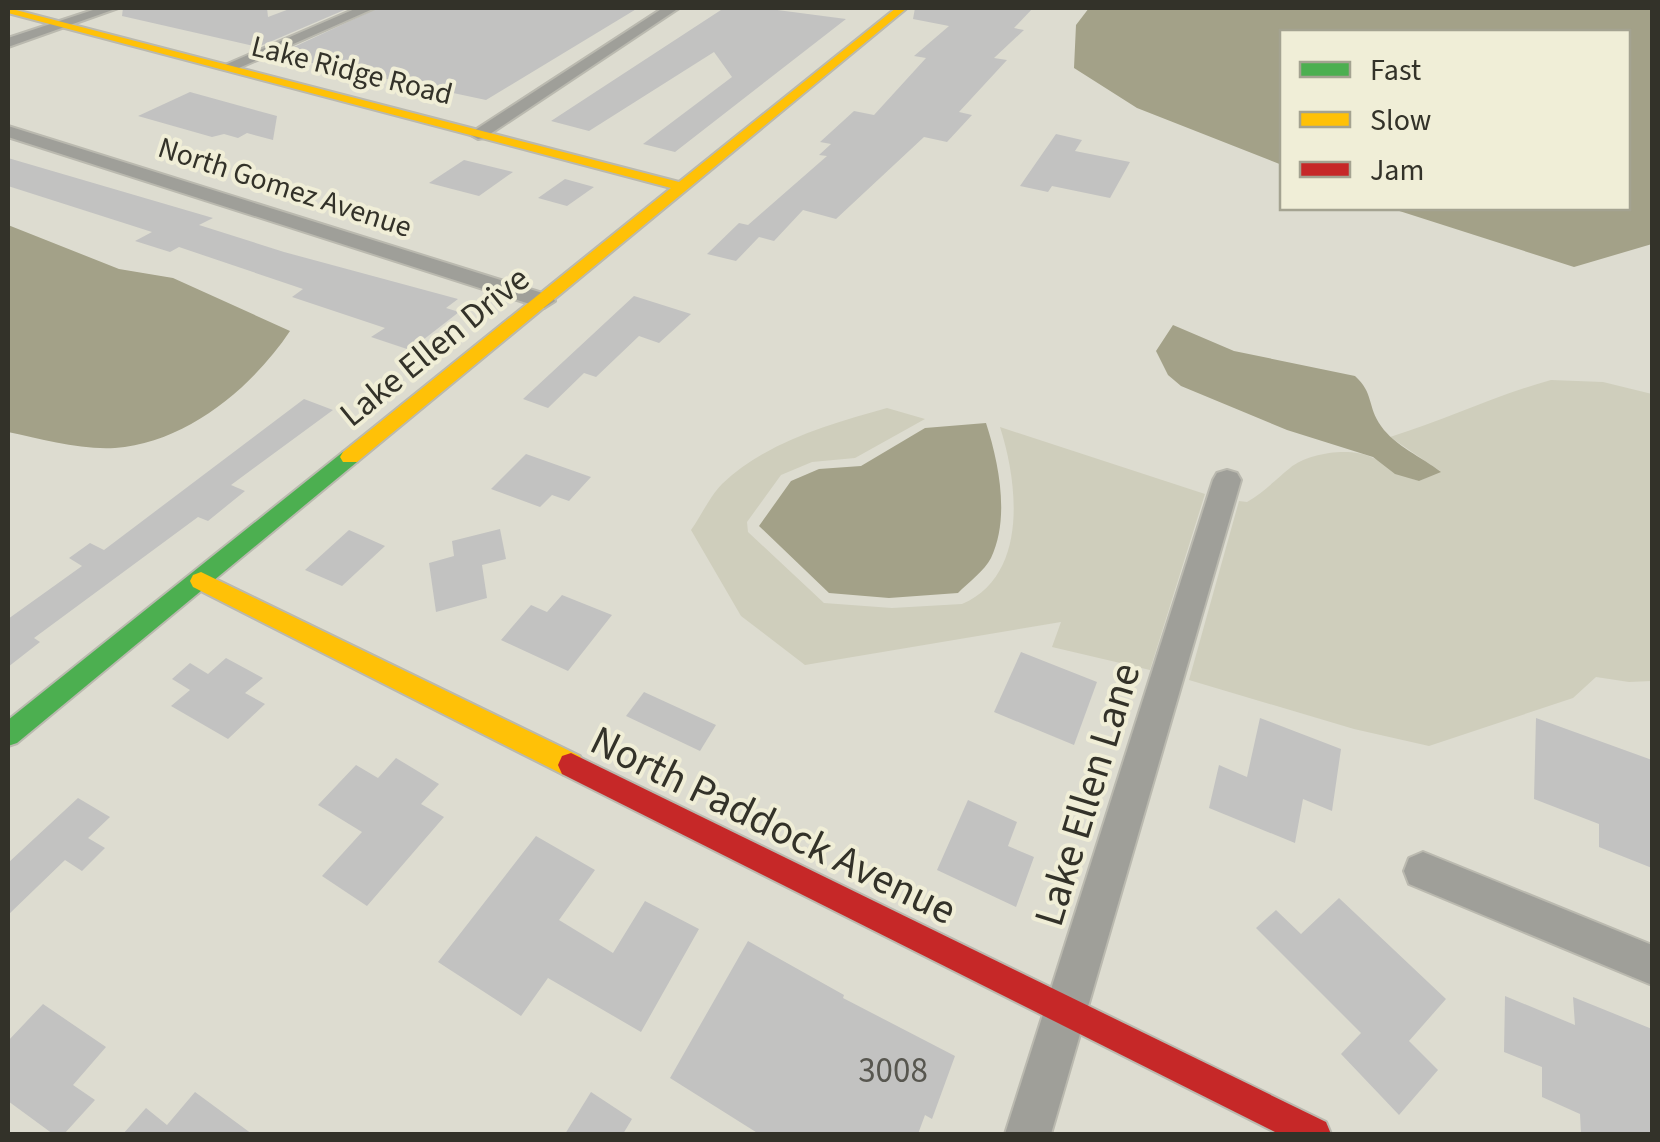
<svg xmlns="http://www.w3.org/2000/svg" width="1660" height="1142" font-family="'Source Sans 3',sans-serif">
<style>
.green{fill:#cfcebc}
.water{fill:#a3a188}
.building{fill:#c2c2c1}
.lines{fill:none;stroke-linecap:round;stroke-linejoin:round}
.street-casing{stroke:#bab9af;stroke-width:4}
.fast-casing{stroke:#bab9af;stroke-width:4}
.slow-casing{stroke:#bab9af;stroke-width:4}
.jam-casing{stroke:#bab9af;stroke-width:4}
.street{fill:#9f9f99;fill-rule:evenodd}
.fast{fill:#4caf50;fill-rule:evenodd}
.slow{fill:#ffc107;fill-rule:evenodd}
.jam{fill:#c62828;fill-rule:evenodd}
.labels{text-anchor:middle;stroke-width:8;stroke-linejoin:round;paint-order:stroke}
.far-street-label{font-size:30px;fill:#333229;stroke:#f0eed7}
.street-label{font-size:35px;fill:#333229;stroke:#f0eed7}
.near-number-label{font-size:35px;fill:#57564f}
.near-street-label{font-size:42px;fill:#333229;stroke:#f0eed7}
</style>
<rect width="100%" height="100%" fill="#dddcd0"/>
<g class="green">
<path d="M1551 380 1603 382 1652 394V681L1629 682 1596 677 1573 698 1429 746 1354 729 1189 680 1239 501 1247 502C1264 492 1275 480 1290 468 1308 453 1350 447 1371 457 1390 465 1398 475 1419 481L1440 471 1390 437C1445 420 1496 395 1551 380Z"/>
<path d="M887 408 925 419 855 458 812 462 781 475 747 522 748 532 824 603 892 608 962 604C1029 575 1018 483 1000 427L1205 494 1150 670 1052 647 1061 622 805 665 741 616 691 530C701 516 710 496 722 484 766 442 830 424 887 408Z"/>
</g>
<g class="water">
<polygon points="1089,8 1652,8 1652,244 1574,267 1390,208 1628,208 1628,32 1282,32 1282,165 1137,108 1074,68 1076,25"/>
<path d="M8 225 119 269 173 278 290 331C252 388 186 443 115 448 79 450 42 439 8 432Z"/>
<path d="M1173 325 1234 351 1355 376C1374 393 1367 406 1381 426 1395 446 1422 457 1441 472L1419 481 1395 474 1373 457 1287 430 1181 386 1168 375 1156 351Z"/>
<path d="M986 423C999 463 1010 518 991 558 985 570 968 583 958 593L889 598 829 593 759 526 791 481 819 469 861 466 925 428Z"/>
</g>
<g class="building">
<polygon points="123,8 267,8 268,17 292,8 349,8 258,47 122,16"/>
<polygon points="378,8 638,8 486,100 303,61 310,58 283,52"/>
<polygon points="724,8 762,8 846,19 675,152 643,144 732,77 714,52 589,131 551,121"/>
<polygon points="915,8 1033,8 1014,28 1024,30 994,58 1007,60 959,112 972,115 947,142 924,137 836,219 803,210 774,241 759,237 736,261 707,254 739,223 748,225 827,156 819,155 831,144 820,142 854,111 874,115 926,58 914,56 949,26 913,19"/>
<polygon points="190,92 277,116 273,140 247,133 238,138 224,134 212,137 138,116"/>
<polygon points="1056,134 1082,140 1075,151 1130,162 1110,198 1052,186 1048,192 1020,186"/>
<polygon points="8,158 213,218 199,225 284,252 458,299 446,308 459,312 410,350 371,337 385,328 292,297 303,289 179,247 170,252 135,241 152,232 8,186"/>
<polygon points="464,160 513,172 479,196 429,183"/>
<polygon points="565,179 594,187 567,206 538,198"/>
<polygon points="634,296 691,314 659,343 639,336 596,377 584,373 548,408 523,399"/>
<polygon points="304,399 333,410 231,485 245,491 208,521 198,517 34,638 40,642 8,667 8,619 82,566 69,558 90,543 104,550"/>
<polygon points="526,454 591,477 569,501 552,495 540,507 491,489"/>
<polygon points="500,529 506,559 482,565 487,598 436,612 429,563 454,556 452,541"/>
<polygon points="349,530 385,546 342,586 305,570"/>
<polygon points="562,595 612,615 568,671 501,640 531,605 547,612"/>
<polygon points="1021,652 1097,682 1074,745 994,712"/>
<polygon points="226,658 263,678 245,693 265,704 228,739 171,706 190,690 172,679 190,663 208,674"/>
<polygon points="644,692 716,725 700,751 626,716"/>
<polygon points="1260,718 1341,749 1332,811 1303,799 1295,843 1209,808 1219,765 1247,777"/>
<polygon points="1536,718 1652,760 1652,868 1599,847 1599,824 1534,799"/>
<polygon points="396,758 439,784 421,804 444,817 367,906 322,876 362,832 318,805 356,765 378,778"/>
<polygon points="78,798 110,817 88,838 105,848 82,871 65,860 8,915 8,863"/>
<polygon points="968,800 1017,822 1008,846 1034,857 1016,907 937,870"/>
<polygon points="536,836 595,870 559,920 613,953 645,901 699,929 641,1032 548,978 521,1016 438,962"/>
<polygon points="1339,898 1446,999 1409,1041 1438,1070 1399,1115 1341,1054 1361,1033 1256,928 1276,910 1301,934"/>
<polygon points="748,941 844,995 843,998 955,1056 932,1119 925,1115 918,1134 759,1134 670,1078"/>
<polygon points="1505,996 1575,1025 1573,997 1652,1029 1652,1134 1581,1134 1580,1114 1542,1097 1542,1067 1504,1052"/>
<polygon points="43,1004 106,1047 73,1085 95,1100 64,1134 53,1134 8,1101 8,1041"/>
<polygon points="195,1092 252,1134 123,1134 146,1108 167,1125"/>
<polygon points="591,1092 632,1119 623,1134 565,1134"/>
</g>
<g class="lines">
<g class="street-casing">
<g id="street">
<polygon points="99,8 118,8 8,47 8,38"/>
<polygon points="357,8 375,8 232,71 218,68"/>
<polygon points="663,8 679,8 484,138 478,139 469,134"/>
<polygon points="8,126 552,296 555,301 544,308 536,306 8,137"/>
<polygon points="1227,470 1237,473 1241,480 1051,1134 1005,1134 1213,480 1217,473"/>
<polygon points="1423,852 1652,945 1652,985 1409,884 1404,871 1409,858"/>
</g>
</g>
<g class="fast-casing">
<polygon id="fast" points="350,450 357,452 360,457 357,462 17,743 8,746 8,720 343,452"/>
</g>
<g class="slow-casing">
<g id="slow">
<polygon points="8,8 679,182 896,8 907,8 357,462 343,462 340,457 343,452 671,188 8,13"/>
<polygon points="201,572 580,756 584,765 580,774 571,777 562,774 193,587 190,581 193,575"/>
</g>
</g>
<g class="jam-casing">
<polygon id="jam" points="571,753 1326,1122 1331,1134 1279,1134 562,774 558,765 562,756"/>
</g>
<use href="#street" class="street"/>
<use href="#fast" class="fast"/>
<use href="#slow" class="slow"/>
<use href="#jam" class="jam"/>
</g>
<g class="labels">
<g class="far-street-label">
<text transform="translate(352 70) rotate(14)" y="10">Lake Ridge Road</text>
<text transform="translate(285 187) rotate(18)" y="10">North Gomez Avenue</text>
</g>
<g class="street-label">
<text transform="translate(434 346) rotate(-39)" y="12">Lake Ellen Drive</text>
</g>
<g class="near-number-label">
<text x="893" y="1082">3008</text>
</g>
<g class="near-street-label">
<text transform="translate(1086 794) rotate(-73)" y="15">Lake Ellen Lane</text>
<text transform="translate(774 824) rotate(26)" y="15">North Paddock Avenue</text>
</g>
</g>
<rect width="1660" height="1142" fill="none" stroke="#333229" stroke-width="20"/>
<rect x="1280" y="30" width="350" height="180" fill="#f0eed7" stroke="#a4a391" stroke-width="2.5"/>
<rect x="1300" y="62" width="50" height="15" fill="#4caf50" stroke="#a4a391" stroke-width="2.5"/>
<text x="1370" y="80" font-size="30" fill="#333229">Fast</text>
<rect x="1300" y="112" width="50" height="15" fill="#ffc107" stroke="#a4a391" stroke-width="2.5"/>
<text x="1370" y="130" font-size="30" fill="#333229">Slow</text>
<rect x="1300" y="162" width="50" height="15" fill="#c62828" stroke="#a4a391" stroke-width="2.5"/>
<text x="1370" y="180" font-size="30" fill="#333229">Jam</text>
</svg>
